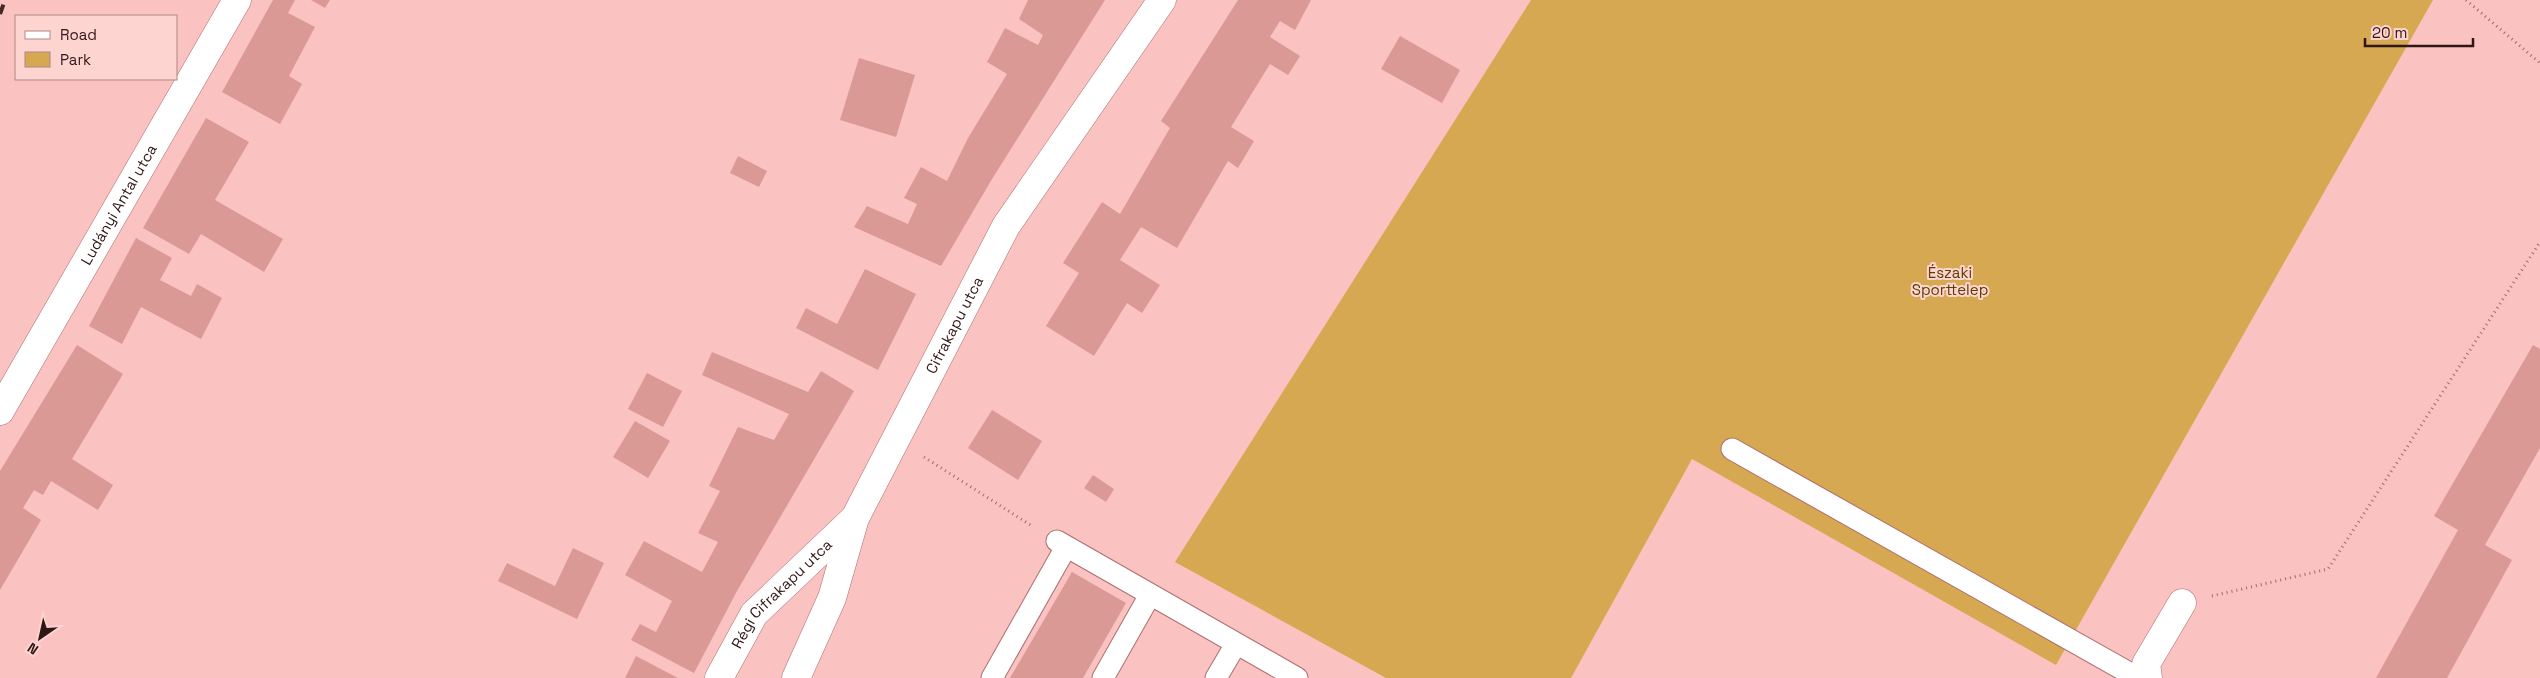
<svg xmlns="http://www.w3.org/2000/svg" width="2540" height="678" font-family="'Space Grotesk',sans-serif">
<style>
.green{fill:#d5a851}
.building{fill:#db9996}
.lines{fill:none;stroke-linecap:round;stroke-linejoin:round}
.lane-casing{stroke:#ad6f6d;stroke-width:23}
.street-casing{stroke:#ad6f6d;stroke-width:29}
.path{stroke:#99706e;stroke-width:3;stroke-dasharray:1 4;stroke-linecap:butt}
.lane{stroke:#fff;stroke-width:21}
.street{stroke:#fff;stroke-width:28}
.rail{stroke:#442827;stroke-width:4;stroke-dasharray:10 5;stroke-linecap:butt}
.labels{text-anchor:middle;stroke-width:4;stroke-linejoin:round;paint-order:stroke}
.street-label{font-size:15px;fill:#301716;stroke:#fed4d1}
.park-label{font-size:15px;fill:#593f00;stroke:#fed4d1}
</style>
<rect width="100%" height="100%" fill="#fac2c0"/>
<polygon class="green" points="1531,0 2433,0 2056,665 1692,459 1571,678 1386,678 1175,562"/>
<g class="building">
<polygon points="273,0 295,0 288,13 315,27 289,76 302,84 280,124 222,92"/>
<polygon points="311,0 330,0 325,8"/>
<polygon points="1028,0 1105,0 992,179 941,266 854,227 867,206 908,224 917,204 904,198 921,167 947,181 968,138 1007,74 987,62 1005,28 1038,45 1043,35 1019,19"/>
<polygon points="1238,0 1311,0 1295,30 1280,21 1270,37 1300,56 1288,75 1270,64 1231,127 1254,141 1238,168 1228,161 1177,248 1141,227 1120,260 1160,285 1142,313 1127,303 1094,356 1046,326 1079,273 1063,263 1102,202 1120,214 1170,128 1161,121"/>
<polygon points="1400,36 1460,70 1442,103 1381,69"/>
<polygon points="859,58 915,75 896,137 840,120"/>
<polygon points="206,118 249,142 215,200 283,239 264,272 201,234 189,254 143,228"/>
<polygon points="738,156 767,171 759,187 730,173"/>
<polygon points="136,238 172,258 160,280 191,296 197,284 222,298 201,339 141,307 122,344 89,326"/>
<polygon points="865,269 916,294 878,370 796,328 806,308 837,324"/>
<polygon points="77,345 123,374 72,459 113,485 98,510 51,481 43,495 34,490 23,508 41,520 0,590 0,471"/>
<polygon points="2533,345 2540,349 2540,448 2485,545 2512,560 2447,678 2376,678 2458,530 2434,516"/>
<polygon points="712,352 808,392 821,371 854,391 737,591 694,673 631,640 640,624 656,632 672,601 625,575 644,541 702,572 718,542 698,533 720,491 709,486 738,427 774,440 789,414 702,375"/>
<polygon points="647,373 682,391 663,427 628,409"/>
<polygon points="992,410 1042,441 1018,480 968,448"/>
<polygon points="635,421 670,441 648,478 613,457"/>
<polygon points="1093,475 1114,489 1106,502 1084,488"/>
<polygon points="573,548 604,563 577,619 498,581 507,563 555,586"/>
<polygon points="1072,572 1126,603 1083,678 1010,678"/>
<polygon points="636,656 678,678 625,678"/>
</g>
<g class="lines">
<g class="lane-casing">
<g id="lane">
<polyline points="1732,449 2138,678"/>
<polyline points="1057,541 1297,678"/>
<polyline points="992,678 1066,547"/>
<polyline points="1103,678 1150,595"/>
<polyline points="1216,678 1236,644"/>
</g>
</g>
<g class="street-casing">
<g id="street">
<path id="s1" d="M0 411 237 0"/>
<path id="s2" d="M719 678 754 614 854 519"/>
<path id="s3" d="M796 678 832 598 855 518 1006 226 1162 0"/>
<polyline points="2148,678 2146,664 2182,603"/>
</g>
</g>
<g class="path">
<polyline points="2466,0 2540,63"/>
<polyline points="924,457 1032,526"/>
<polyline points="2212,596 2328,569 2540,242"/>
</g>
<use href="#lane" class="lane"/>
<use href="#street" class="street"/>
<polyline class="rail" points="0,14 5,0"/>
</g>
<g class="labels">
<g class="street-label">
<text dy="5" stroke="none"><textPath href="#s1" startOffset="238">Ludányi Antal utca</textPath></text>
<text dy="5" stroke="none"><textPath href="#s3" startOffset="388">Cifrakapu utca</textPath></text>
<text dy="5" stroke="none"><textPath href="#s2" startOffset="106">Régi Cifrakapu utca</textPath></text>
</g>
<g class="park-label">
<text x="1950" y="278">Északi<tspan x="1950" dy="17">Sporttelep</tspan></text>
</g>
</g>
<rect x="15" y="15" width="162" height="65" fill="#fed4d1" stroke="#ac8886"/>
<rect x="25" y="31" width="25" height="8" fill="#ffffff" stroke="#ac8886"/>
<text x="60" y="40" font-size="15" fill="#301716">Road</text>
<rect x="25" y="52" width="25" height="15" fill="#d5a851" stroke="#ac8886"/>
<text x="60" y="65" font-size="15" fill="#301716">Park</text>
<g transform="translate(40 638) rotate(214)" stroke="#fed4d1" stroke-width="4" paint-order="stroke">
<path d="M0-4L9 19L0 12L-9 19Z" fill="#301716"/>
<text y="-8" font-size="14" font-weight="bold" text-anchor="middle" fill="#301716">N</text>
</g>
<path d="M2365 38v8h108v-8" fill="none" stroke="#301716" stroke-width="2.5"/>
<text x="2372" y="38" font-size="15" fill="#301716" stroke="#fed4d1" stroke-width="4" paint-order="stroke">20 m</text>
</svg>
